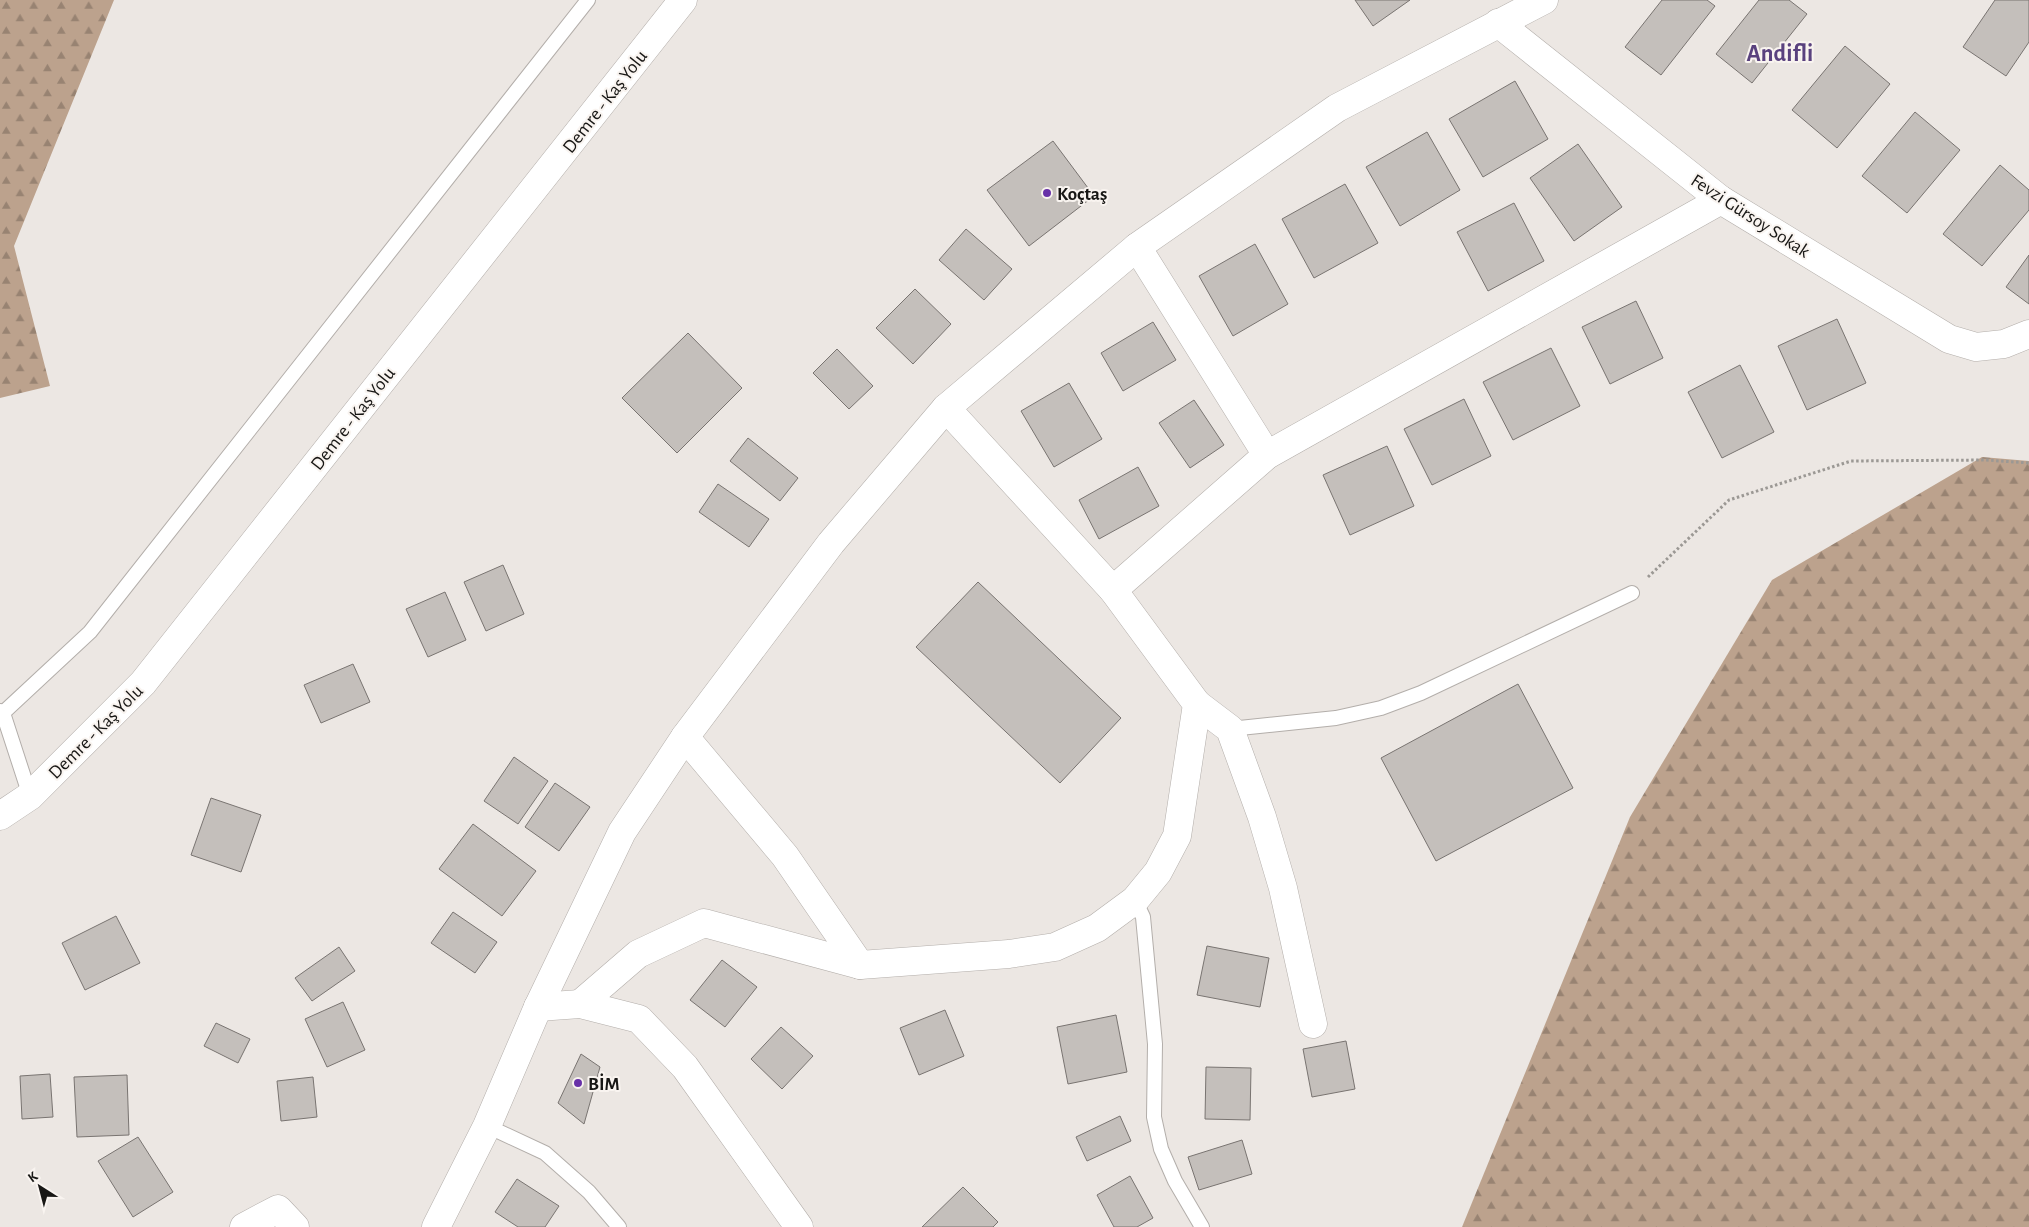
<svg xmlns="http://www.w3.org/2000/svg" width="2029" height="1227" font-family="'Alegreya Sans',sans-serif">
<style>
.forest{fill:url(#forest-firs)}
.building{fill:#c4bfbb;stroke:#797471}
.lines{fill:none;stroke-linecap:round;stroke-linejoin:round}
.lane-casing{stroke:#b3aeaa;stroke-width:16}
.street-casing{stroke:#b3aeaa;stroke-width:29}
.secondary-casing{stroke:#b3aeaa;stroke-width:29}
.highway-casing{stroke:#b3aeaa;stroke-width:29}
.path{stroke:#9b9894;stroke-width:3;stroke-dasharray:2.5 2.5;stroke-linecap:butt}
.lane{stroke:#fff;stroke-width:14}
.street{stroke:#fff;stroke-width:28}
.secondary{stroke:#fff;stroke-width:28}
.highway{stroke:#fff;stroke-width:28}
.poi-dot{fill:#6831a8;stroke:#f9f4f0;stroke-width:2}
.labels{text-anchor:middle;stroke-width:4;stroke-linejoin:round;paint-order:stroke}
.street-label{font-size:19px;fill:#181715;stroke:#f9f4f0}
.poi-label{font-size:19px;font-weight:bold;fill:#181715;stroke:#f9f4f0;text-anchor:start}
.district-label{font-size:24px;font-weight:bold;fill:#59417e;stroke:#f9f4f0}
</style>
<defs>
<pattern id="forest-firs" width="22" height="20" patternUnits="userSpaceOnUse" patternTransform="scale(1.25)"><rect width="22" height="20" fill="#bca28d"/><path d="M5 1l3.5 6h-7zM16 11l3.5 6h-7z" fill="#988372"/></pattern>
</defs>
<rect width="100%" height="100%" fill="#ece7e3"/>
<g class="forest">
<polygon points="0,0 114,0 14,246 50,386 0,398"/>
<polygon points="1982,457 2029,461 2029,1227 1462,1227 1630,817 1772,580"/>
</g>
<g class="building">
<polygon points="1355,0 1410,0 1373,26"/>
<polygon points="1662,0 1707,0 1715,6 1661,75 1625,47"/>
<polygon points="1759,0 1789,0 1807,14 1752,83 1716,54"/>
<polygon points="1995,0 2029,0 2029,42 2006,76 1963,47"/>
<polygon points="1845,46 1890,84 1837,148 1792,110"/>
<polygon points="1515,81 1548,139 1483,177 1449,119"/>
<polygon points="1915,112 1960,150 1907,213 1862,176"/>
<polygon points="1427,132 1460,190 1400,226 1366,167"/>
<polygon points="1053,141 1094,196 1029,246 987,190"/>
<polygon points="1578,144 1622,207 1574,241 1530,178"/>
<polygon points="2000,165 2029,190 2029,210 1982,266 1943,234"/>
<polygon points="1345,184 1378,243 1314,278 1282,219"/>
<polygon points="1514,203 1544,261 1488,291 1457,232"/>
<polygon points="966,229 1012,269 984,300 939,260"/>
<polygon points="1255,244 1288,304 1233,336 1199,276"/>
<polygon points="2029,255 2029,304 2006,287"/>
<polygon points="915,289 951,324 913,364 876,328"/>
<polygon points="1636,301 1663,358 1610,384 1582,327"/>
<polygon points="1837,319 1866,383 1807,410 1778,346"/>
<polygon points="1153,322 1176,360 1123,391 1101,353"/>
<polygon points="688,333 742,388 677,453 622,398"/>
<polygon points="1551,348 1580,406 1513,440 1483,382"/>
<polygon points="837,349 873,386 849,409 813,373"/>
<polygon points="1740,365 1774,432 1722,458 1688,392"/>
<polygon points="1069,383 1102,439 1054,467 1021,411"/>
<polygon points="1464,399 1491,456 1432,485 1404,429"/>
<polygon points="1194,400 1224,445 1190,468 1159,423"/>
<polygon points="748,438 798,478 780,501 730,461"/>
<polygon points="1387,446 1414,506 1350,535 1323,475"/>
<polygon points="1138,467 1159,506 1099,539 1079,500"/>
<polygon points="718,484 769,519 749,547 699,512"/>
<polygon points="503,565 524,614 486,631 464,582"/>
<polygon points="978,582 1121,718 1060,783 916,647"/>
<polygon points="445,592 466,640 428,657 406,609"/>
<polygon points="353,664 370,702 321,723 304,685"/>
<polygon points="1518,684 1573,788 1436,861 1381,758"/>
<polygon points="514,757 548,781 518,824 484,801"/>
<polygon points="555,783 590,807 559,851 525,827"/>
<polygon points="211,798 261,815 241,872 191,855"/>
<polygon points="473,824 536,871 502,916 439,869"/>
<polygon points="453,912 497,942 475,973 431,943"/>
<polygon points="116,916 140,963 85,990 62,943"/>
<polygon points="1207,946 1269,958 1260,1007 1197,995"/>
<polygon points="339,947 355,971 312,1001 295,978"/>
<polygon points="722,960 757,987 725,1027 690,1000"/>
<polygon points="343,1002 365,1050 327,1067 305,1019"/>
<polygon points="945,1010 964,1056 919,1075 900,1028"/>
<polygon points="1116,1015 1127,1072 1068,1084 1057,1027"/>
<polygon points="216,1023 250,1039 238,1063 204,1046"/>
<polygon points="781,1027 813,1056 782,1089 751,1059"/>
<polygon points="1346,1041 1355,1089 1312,1097 1303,1049"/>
<polygon points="581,1054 600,1067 584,1124 558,1103"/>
<polygon points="1206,1067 1251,1068 1250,1120 1205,1119"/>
<polygon points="50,1074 53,1117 22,1119 20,1076"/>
<polygon points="127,1075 129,1135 77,1137 74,1077"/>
<polygon points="313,1077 317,1117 281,1121 277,1081"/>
<polygon points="1120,1116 1131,1141 1087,1161 1076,1137"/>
<polygon points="138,1137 173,1192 133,1217 98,1161"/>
<polygon points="1242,1140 1252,1174 1199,1190 1188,1157"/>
<polygon points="1130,1176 1153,1218 1137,1227 1114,1227 1097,1195"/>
<polygon points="517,1179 559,1206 545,1227 518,1227 495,1212"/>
<polygon points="963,1187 998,1222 993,1227 922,1227"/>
</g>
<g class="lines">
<g class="lane-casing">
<g id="lane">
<polyline points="0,711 3,713 30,796"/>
<polyline points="3,713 90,632 588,0"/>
<polyline points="1230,729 1336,718 1381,708 1421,693 1632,593"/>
<polyline points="1135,900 1143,917 1155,1044 1154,1117 1161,1149 1175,1181 1202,1227"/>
<polyline points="487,1126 545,1153 589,1192 619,1227"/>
</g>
</g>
<g class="street-casing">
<g id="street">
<polyline points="1498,23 1721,200 1949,339 1976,347 2004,344 2029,334"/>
<polyline points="1137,247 1267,455"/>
<polyline points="1113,590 1267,455 1721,200"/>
<polyline points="1197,704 1230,729 1262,817 1283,888 1313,1024"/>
<polyline points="685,737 785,856 860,965"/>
<polyline points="580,1004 638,954 704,923 860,965 1009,954 1055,947 1097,928 1135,900 1158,872 1177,836 1197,704 1113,590 946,408"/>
<polyline points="538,1007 580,1004 639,1019 685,1067 799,1227"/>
<polyline points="244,1227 278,1209 295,1227"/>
</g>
</g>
<g class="secondary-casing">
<polyline id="secondary" points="436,1227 487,1126 538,1007 622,832 685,737 831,543 946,408 1137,247 1337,108 1544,0"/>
</g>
<g class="highway-casing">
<polyline id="highway" points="0,816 30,796 143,683 683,0"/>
</g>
<polyline class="path" points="1648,577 1729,500 1851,461 1986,460 2029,463"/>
<use href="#lane" class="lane"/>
<use href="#street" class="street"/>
<use href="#secondary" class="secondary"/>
<use href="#highway" class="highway"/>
</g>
<g class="poi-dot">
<circle cx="1047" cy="193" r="5"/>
<circle cx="578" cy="1083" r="5"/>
</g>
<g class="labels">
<g class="street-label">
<text transform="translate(604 101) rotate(-52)" y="7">Demre - Kaş Yolu</text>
<text transform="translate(1751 215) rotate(33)" y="7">Fevzi Gürsoy Sokak</text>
<text transform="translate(352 418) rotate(-52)" y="7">Demre - Kaş Yolu</text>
<text transform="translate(95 731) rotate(-45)" y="7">Demre - Kaş Yolu</text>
</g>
<g class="poi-label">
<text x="1057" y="200">Koçtaş</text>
<text x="588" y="1090">BİM</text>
</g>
<g class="district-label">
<text x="1780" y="61">Andifli</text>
</g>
</g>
<g transform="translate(40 1187) rotate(324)" stroke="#f9f4f0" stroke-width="4" paint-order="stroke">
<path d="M0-4L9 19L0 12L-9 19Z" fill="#181715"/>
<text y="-8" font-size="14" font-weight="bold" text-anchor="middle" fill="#181715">K</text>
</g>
</svg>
